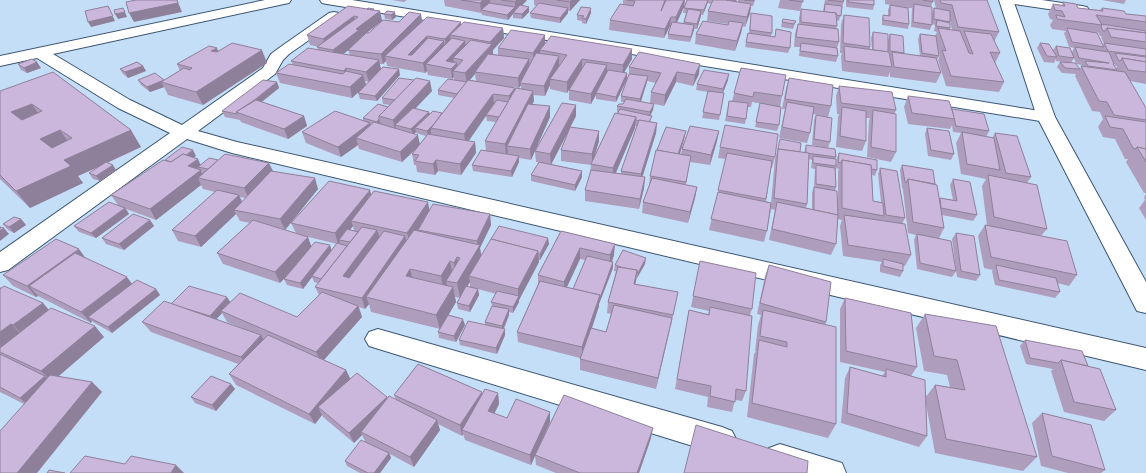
<svg xmlns="http://www.w3.org/2000/svg" width="1146" height="473" font-family="Overpass,sans-serif">
<style>
.lines{fill:none;stroke-linecap:round;stroke-linejoin:round}
.minor-casing{stroke:#3b5672;stroke-width:2}
.tertiary-casing{stroke:#3b5672;stroke-width:2}
.minor{fill:#fff;fill-rule:evenodd}
.tertiary{fill:#fff;fill-rule:evenodd}
.wall{fill:#af9dbd;fill-rule:evenodd}
.shaded-wall{fill:#8e809a}
.building{fill:#cbb7dc;stroke:#8e809a;fill-rule:evenodd}
</style>
<rect width="100%" height="100%" fill="#c5def8"/>
<g class="lines">
<g class="minor-casing">
<g id="minor">
<polygon points="265,0 291,0 289,3 284,4 53,54 130,100 182,125 263,68 271,54 279,48 329,13 334,12 339,13 341,16 339,19 289,54 283,60 275,74 198,131 237,142 1146,348 1146,370 232,153 187,139 8,270 0,272 0,252 170,133 118,108 37,58 0,66 0,56"/>
<polygon points="320,0 352,0 1046,112 1052,113 1055,117 1052,121 1046,122 327,4 322,3"/>
<polygon points="1007,0 1042,0 1082,6 1087,7 1089,10 1087,13 1082,14 1014,4 1009,3"/>
<polygon points="378,329 722,427 732,431 737,441 732,451 722,455 369,346 365,339 369,332"/>
<polygon points="780,444 842,463 846,473 783,473 769,468 765,458 769,448"/>
</g>
</g>
<g class="tertiary-casing">
<polygon id="tertiary" points="999,0 1013,0 1055,117 1146,282 1146,313 1137,311 1037,117"/>
</g>
<use href="#minor" class="minor"/>
<use href="#tertiary" class="tertiary"/>
</g>
<g class="wall">
<polygon points="392,0 407,0 404,2"/>
<polygon points="444,0 527,0 522,6 529,12 522,19 513,18 513,14 508,20 482,15 481,12 481,13 445,6"/>
<polygon points="534,0 580,0 570,11 568,11 568,13 560,23 531,18 530,13 537,6 534,5"/>
<polygon points="623,0 685,0 684,7 676,23 683,24 686,13 683,13 684,8 687,0 713,0 711,4 707,3 703,15 701,15 697,29 694,29 690,42 668,39 668,34 671,26 670,26 664,38 609,30 610,20 623,4"/>
<polygon points="713,0 737,0 736,2 738,2 738,0 755,0 753,6 751,6 750,13 745,27 743,26 741,33 735,51 695,44 696,34 728,25 728,24 707,21 708,11"/>
<polygon points="780,0 803,0 800,11 778,8"/>
<polygon points="825,0 844,0 839,21 836,20 837,26 836,29 839,42 837,48 838,56 836,62 799,56 800,47 794,47 795,33 798,24 799,24 799,18 801,9 823,12"/>
<polygon points="846,0 874,0 874,5 873,10 846,7"/>
<path d="M885 0H933L931 7 932 13 934 8 936 9 934 0H987L999 32 994 42 1000 53 995 63 1004 82 999 92 946 86 938 60 940 55 938 51 939 56 937 60 941 73 936 83 890 77V72L888 77 842 71 841 56 842 53H840L841 24 844 15 870 47V49H872L871 38 873 32 888 52V40L890 34 904 54 920 56 918 39 920 34 935 36 937 32 934 31 935 25 932 24 930 30 911 27 912 8H908L909 24 908 29 882 25V20L883 15H888V10L890 5 902 7 885 4ZM950 20 952 30H950Z"/>
<polygon points="1102,0 1126,0 1124,4"/>
<path d="M1063 2 1078 8 1100 10 1102 8 1126 14 1146 16V84L1130 81 1146 108V193H1144L1126 162 1128 159H1125L1115 139 1103 137 1098 127 1103 119 1100 112 1092 111 1075 76 1076 74 1062 73 1057 67 1060 62H1063L1056 61V59L1054 63 1044 62 1037 48 1040 43 1053 50 1056 46 1072 52 1074 48 1069 47 1064 33 1066 31 1052 29 1050 25 1053 20 1050 19 1048 14 1053 4 1062 5ZM1098 32 1100 36H1102L1101 37 1104 44 1103 45 1097 33ZM1074 58 1076 64 1082 65 1080 69 1071 63ZM1114 63 1115 66H1117L1116 68 1117 71 1113 65Z"/>
<path d="M348 6 380 11 382 21 367 33H369L421 14 422 22 503 28 504 38 493 50V54L498 55V48L545 35V44L632 59 624 73H627V79L616 102 596 99V93L591 104 569 100V90L577 76 567 93 550 89V85L545 96 533 95 534 101 532 104 550 117 531 160 519 158V162L512 177 473 171 472 165 486 151 485 141 496 122 487 121 486 116 468 141 475 142 476 153 461 175 438 171 435 175 417 172 416 165H414L412 154 416 149 402 162 359 149 358 145 341 157 306 143 302 132 363 121V118L388 107 390 105 383 104 382 98 432 91 415 108 429 112 430 114 442 113 454 98 438 95V90L454 80V77L452 79 428 75 427 71 425 73 387 66 386 61 383 64H380L381 69 400 75 377 101 360 99 358 93 369 82 365 81 366 85 352 98 280 83 276 73 293 65 291 61 318 49 317 47H318L310 45 307 35ZM348 50 350 55 343 54ZM475 74 476 81 470 80ZM521 85V89L515 90 512 87 519 88ZM416 132V133L426 136 420 144 414 134Z"/>
<polygon points="387,11 396,17 392,20 385,19 384,14"/>
<polygon points="591,13 586,24 582,23 582,21 577,20 577,15"/>
<polygon points="751,13 772,33 771,36 790,48 788,53 745,47 748,33 749,33"/>
<polygon points="796,21 793,29 781,27 782,22"/>
<polygon points="218,51 267,63 203,105 168,95 164,87 150,92 141,85 138,80 164,80 180,71 177,64"/>
<polygon points="18,64 41,68 27,73 21,70"/>
<polygon points="143,66 146,71 128,78 123,74 120,69"/>
<path d="M629 67 699 74 693 86 676 82 664 106 650 103 651 92 656 83 647 81 641 102 653 110 650 116 651 122 657 123 656 133 642 177H645L644 188 639 209 585 201V190L590 173 591 165 561 161V150L568 132 551 164 582 171V177L575 191 531 181V175L539 162H536L535 151 576 116 570 127 599 141 594 156 618 112H617V106L623 104 624 102H621V96L629 75ZM635 126H637L621 171V174L616 173 635 128Z"/>
<polygon points="741,68 782,96 780,107 779,125 777,131 755,127 760,103 763,104 752,102 751,107 748,107 745,124 725,121 729,101 732,101"/>
<polygon points="789,78 831,106 828,117 813,114 810,133 807,143 779,138 785,109 782,109 786,88"/>
<polygon points="728,80 723,93 724,93 719,120 702,118 708,92 696,90 697,84"/>
<polygon points="277,82 279,88 262,102 304,116 307,126 288,139 241,122 240,120 225,117 222,111"/>
<polygon points="839,86 896,110 894,114 896,152 891,162 867,157 869,121 870,118 866,118 866,141 862,151 836,147 838,117 839,114 837,114 836,96"/>
<polygon points="0,91 141,147 107,163 116,170 100,181 93,179 89,173 101,166 78,176 83,183 30,208 0,179"/>
<polygon points="908,96 952,110 952,109 989,131 986,137 992,138 995,133 1031,177 1027,183 1047,229 1041,236 1077,275 1069,286 1057,283 1060,292 1055,298 995,285 992,271 993,270 984,268 978,236 985,225 987,226 982,186 986,179 961,174 956,143 961,133 953,132 952,125 950,129 908,124 904,107"/>
<polygon points="816,115 830,142 828,148 812,145 814,120"/>
<polygon points="927,128 954,154 951,160 928,156 925,134"/>
<polygon points="719,131 717,141 710,165 690,162 686,185 697,187 695,198 688,223 642,213 643,202 649,186 650,176 657,150 685,136 680,154 681,154 682,149"/>
<path d="M780 139 800 152 804 153 806 145 836 157V187L835 191 838 203V171L839 169 836 168 837 158 839 153 877 170 875 176 872 175 873 201 881 202 878 174 880 168 905 218 902 224 911 255 905 266H903V271L900 277 880 272V265L882 262 843 256 840 226 842 220 838 219 836 244 831 255 769 240 775 210 771 209 767 231 764 242 709 230 726 159 718 158 720 147 775 157 772 168H771L766 201 771 203 775 159ZM809 159 812 160 811 168 815 169 814 187 812 193V209L806 208 807 204Z"/>
<path d="M196 156 193 157 201 165 273 171 318 189 285 230 282 229 296 233 291 223 371 195 430 210 490 214 491 225 480 248 481 255 549 244 540 260H538L539 262 519 300V302L513 313 509 312V315L504 329H505V335L497 354 460 345 459 340 485 325V322L492 306 491 302 496 294 478 289 479 295 470 312 458 309 457 303 460 298 455 297 456 302 448 315 465 325 456 342 439 338 438 332 440 329 371 312 369 304 365 309 359 307 362 317 324 360 346 370 350 379 388 398 396 400 394 395 498 393 499 404 494 414 507 418 550 412V422L531 465 465 440 463 434 462 436 438 424 440 430 414 467 390 454 391 458 380 473H360L347 466 345 461 365 441 362 435 354 443 323 417 322 415 315 424 236 385 229 374 238 364 151 332 142 322 172 304 230 302 297 317 319 295 315 287 318 283 314 282 312 277 303 289 287 285 284 279 292 270 280 283 223 264 217 253 250 223 240 221 236 214 201 247 178 241 172 230 215 192 203 189 201 185 156 220 126 209 129 214 96 238 79 232 74 226 118 205 111 195 165 160ZM239 197 246 198 242 202ZM353 226 354 231 350 230ZM300 235 337 244 332 250 311 246ZM470 282V287L467 286ZM222 313 227 322 244 329 216 319Z"/>
<polygon points="902,165 935,184 939,199 940,198 953,200 950,185 953,179 977,215 973,221 942,215 944,228 939,238 956,271 952,277 917,269 914,240 916,235 908,233 903,190 903,189 902,188 900,170"/>
<polygon points="1146,194 1146,220 1139,208 1145,200 1144,197"/>
<polygon points="21,219 26,225 14,233 8,230 3,224"/>
<polygon points="150,220 154,226 124,250 106,244 102,238"/>
<path d="M561 231 614 255 612 262H613V268L599 304V306L592 328 606 332 611 314 607 313 608 302 616 271H614L615 265 645 264 637 278 635 284 678 292 671 326 670 325 656 389 580 370V358L518 342 517 332 538 284V275ZM580 259 585 260 573 289 567 287Z"/>
<polygon points="956,233 980,275 976,281 957,277 952,239"/>
<polygon points="86,258 132,284 156,289 160,295 112,333 93,322 92,321 91,323 38,296 36,297 13,286 3,275"/>
<polygon points="700,261 752,309 750,315 746,391 742,401 735,400 732,412 707,407 708,397 675,389 689,310 708,314 709,311 691,307"/>
<polygon points="769,265 826,322 825,325 836,424 828,438 747,417 754,354 756,351 755,351 758,325 761,315 757,314 765,276"/>
<polygon points="0,287 43,303 49,310 104,337 58,376 92,382 102,392 24,404 0,392"/>
<polygon points="845,298 917,367 911,376 925,398 935,385 950,387 947,375 924,371 916,328 925,314 1037,457 1023,471 935,453 926,404 927,436 919,447 841,423 845,378 850,367 882,376 885,372 840,362 840,309"/>
<polygon points="1025,340 1088,366 1116,410 1104,421 1064,412 1051,371 1053,369 1026,364 1020,346"/>
<polygon points="231,384 235,389 216,411 195,403 191,397"/>
<polygon points="1042,413 1105,470 1101,473 1068,473 1041,466 1032,423"/>
<polygon points="651,438 639,473 556,473 536,465 535,455"/>
</g>
<g class="shaded-wall">
<polygon points="177,0 182,12 134,22 129,13"/>
<polygon points="483,0 490,0 490,3 483,11 481,10 481,13 480,3"/>
<polygon points="517,0 527,0 515,12 515,2"/>
<polygon points="572,0 580,0 570,11 570,2"/>
<polygon points="684,0 685,0 684,7 675,27 676,17"/>
<polygon points="708,0 707,5 703,15 704,10"/>
<polygon points="751,4 750,13 745,27 747,17"/>
<polygon points="108,6 115,21 91,27 88,22"/>
<polygon points="515,7 515,12 513,13 513,14 508,20 507,15"/>
<polygon points="529,7 529,12 522,19 522,14"/>
<polygon points="568,8 568,13 560,23 560,18"/>
<polygon points="591,8 591,13 586,24 586,19"/>
<polygon points="380,11 382,21 361,37 361,40 336,60 333,50 356,29"/>
<polygon points="701,11 701,16 697,29 697,24"/>
<polygon points="125,12 127,17 118,19 115,14"/>
<polygon points="395,12 396,17 392,20 391,15"/>
<polygon points="421,14 422,23 385,56 386,61 383,64 381,54"/>
<polygon points="354,16 356,25 326,48 323,39"/>
<polygon points="671,17 670,26 664,38 665,29"/>
<polygon points="461,22 462,32 450,35 451,43 446,49 445,39"/>
<polygon points="743,23 741,33 735,51 737,41"/>
<polygon points="694,25 694,30 690,42 691,37"/>
<polygon points="503,28 504,38 493,50 493,54 477,73 475,72 475,74 467,83 465,73 491,46 490,42"/>
<polygon points="545,35 545,44 540,50 540,52 533,63 533,53"/>
<polygon points="427,36 428,46 409,60 408,55"/>
<polygon points="444,41 445,51 426,64 427,71 425,73 423,63"/>
<polygon points="465,41 466,50 453,58 454,63 446,61"/>
<polygon points="217,48 222,61 211,51"/>
<polygon points="632,49 632,59 622,76 623,65"/>
<polygon points="262,50 267,63 203,105 196,92"/>
<polygon points="559,56 559,66 552,80 550,79 550,85 545,96 544,86"/>
<polygon points="529,59 530,69 520,83 521,85 519,88 518,78"/>
<polygon points="582,59 582,69 567,93 567,82"/>
<polygon points="379,60 381,70 369,82 366,72"/>
<polygon points="37,62 41,68 27,73 24,68"/>
<polygon points="457,63 458,72 453,71 454,77 452,79 451,69"/>
<polygon points="700,64 699,74 693,86 695,75"/>
<polygon points="607,65 607,75 591,104 591,94"/>
<polygon points="143,66 146,71 128,78 125,72"/>
<polygon points="346,68 349,78 346,81 344,71"/>
<polygon points="399,69 400,75 377,101 375,96"/>
<polygon points="677,72 676,82 664,106 665,95"/>
<polygon points="627,73 627,79 616,102 616,97"/>
<polygon points="729,74 728,80 722,95 723,89"/>
<polygon points="363,75 366,85 352,98 350,87"/>
<polygon points="648,76 647,82 640,104 640,99"/>
<polygon points="164,80 161,82 164,87 150,92 147,87"/>
<polygon points="430,81 432,91 399,126 395,125 396,129 395,130 393,120"/>
<polygon points="277,82 279,88 245,115 239,113"/>
<polygon points="515,88 516,98 510,106 509,96"/>
<polygon points="533,91 534,101 510,147 507,146 508,152 506,155 505,144"/>
<polygon points="493,94 494,104 466,145 464,134"/>
<polygon points="32,104 43,120 23,129 11,112"/>
<polygon points="654,104 653,110 649,118 650,112"/>
<polygon points="576,105 576,116 551,165 550,154"/>
<polygon points="550,106 550,117 531,160 530,149"/>
<polygon points="429,112 430,117 415,128 416,132 413,135 411,129"/>
<polygon points="444,114 431,128 431,133 428,137 427,131"/>
<polygon points="304,116 307,126 288,139 284,129"/>
<polygon points="636,117 635,128 613,179 613,168"/>
<polygon points="379,119 381,125 378,127 377,122"/>
<polygon points="370,123 373,134 356,138 358,145 341,157 338,147"/>
<polygon points="657,123 656,133 640,185 641,174"/>
<polygon points="60,130 71,146 51,156 40,139"/>
<polygon points="131,130 141,147 78,176 83,183 30,208 16,191 64,160"/>
<polygon points="599,131 599,141 592,165 592,154"/>
<polygon points="686,131 685,136 677,163 677,157"/>
<polygon points="719,131 717,141 710,165 711,155"/>
<polygon points="418,135 420,145 402,162 400,152"/>
<polygon points="475,142 476,153 461,175 460,164"/>
<polygon points="193,150 196,156 177,171 174,165"/>
<polygon points="519,156 519,162 512,177 511,171"/>
<polygon points="198,159 202,168 198,167 206,180 198,178 201,185 156,220 150,209 188,166"/>
<polygon points="436,160 438,171 435,175 433,164"/>
<polygon points="269,163 274,173 249,199 244,188"/>
<polygon points="113,165 116,170 100,181 96,176"/>
<polygon points="582,171 582,177 575,191 575,185"/>
<polygon points="645,177 644,188 639,209 640,199"/>
<polygon points="315,178 318,189 285,230 280,219"/>
<polygon points="697,187 695,198 688,223 690,212"/>
<polygon points="370,190 373,201 351,221 353,226 342,240 339,240 340,242 338,244 335,233"/>
<polygon points="239,195 244,206 234,210 236,214 201,247 195,236"/>
<polygon points="428,202 430,213 418,230 418,231 410,244 407,233"/>
<polygon points="125,208 129,214 96,238 91,233"/>
<polygon points="490,214 491,225 480,248 482,260 469,276 470,282 460,298 457,283 478,248 477,241"/>
<polygon points="21,219 26,225 14,233 9,227"/>
<polygon points="150,220 154,226 124,250 119,244"/>
<polygon points="4,228 9,234 0,241 0,231"/>
<polygon points="377,230 381,241 347,287 343,276"/>
<polygon points="405,236 408,247 366,297 369,304 365,309 362,298"/>
<polygon points="308,237 312,248 280,283 275,272"/>
<polygon points="548,238 549,244 540,260 540,254"/>
<polygon points="615,244 614,255 610,266 610,255"/>
<polygon points="330,245 332,251 312,276 312,277 303,289 300,283"/>
<polygon points="580,248 580,259 564,293 564,282"/>
<polygon points="79,249 87,260 29,286 38,296 36,297 27,286"/>
<polygon points="538,251 539,262 519,300 519,302 513,313 513,307 518,297 518,289"/>
<polygon points="457,257 459,272 456,277 454,263"/>
<polygon points="646,258 645,264 637,278 638,273"/>
<polygon points="450,261 453,276 446,281 447,285 444,291 441,276"/>
<polygon points="613,262 613,268 599,304 599,306 582,358 582,347 600,295"/>
<polygon points="410,269 414,283 406,276"/>
<polygon points="637,270 636,281 633,295 634,284"/>
<polygon points="127,277 135,288 88,317 92,321 91,323 81,312"/>
<polygon points="453,287 456,302 440,330 436,315"/>
<polygon points="156,289 160,295 112,333 108,327"/>
<polygon points="478,289 479,295 470,312 469,306"/>
<polygon points="227,297 231,303 221,311 222,313 214,322 210,316"/>
<polygon points="43,303 52,314 24,336 13,325"/>
<polygon points="358,306 362,317 321,363 316,352"/>
<polygon points="509,309 509,315 502,332 502,326"/>
<polygon points="672,318 670,329 656,389 658,378"/>
<polygon points="463,319 465,325 456,342 454,336"/>
<polygon points="11,324 22,335 0,350 0,332"/>
<polygon points="95,326 104,337 52,382 41,371"/>
<polygon points="505,329 505,335 497,354 496,348"/>
<polygon points="261,335 267,346 247,368 241,357"/>
<polygon points="346,370 351,380 318,407 322,415 315,424 309,414"/>
<polygon points="45,376 56,387 31,408 20,398"/>
<polygon points="92,382 102,392 37,473 17,473"/>
<polygon points="231,384 235,389 216,411 212,405"/>
<polygon points="482,392 484,403 462,430 463,434 462,436 460,425"/>
<polygon points="498,393 499,404 490,422 488,411"/>
<polygon points="387,397 391,408 361,432 362,435 354,443 349,433"/>
<polygon points="550,412 550,422 531,465 530,455"/>
<polygon points="437,420 440,430 414,467 410,457"/>
<polygon points="653,428 651,438 639,473 637,473"/>
<polygon points="389,453 391,458 380,473 374,473"/>
<polygon points="176,465 184,473 171,473"/>
</g>
<g class="building">
<polygon points="136,0 177,0 178,3 129,13 126,2"/>
<polygon points="461,0 483,0 480,3"/>
<polygon points="501,0 517,0 515,2"/>
<polygon points="557,0 572,0 570,2"/>
<polygon points="627,0 665,0 661,11 666,0 684,0 676,17 671,17 665,29 610,20 620,4 633,6 635,1"/>
<polygon points="687,0 708,0 704,10 684,8"/>
<polygon points="713,0 726,0 751,4 747,17 708,11"/>
<polygon points="726,0 736,0 735,1"/>
<polygon points="744,0 754,0 754,1"/>
<polygon points="789,0 803,0 803,2"/>
<polygon points="828,0 844,0 843,2"/>
<polygon points="848,0 874,0 874,5 848,2"/>
<polygon points="923,0 933,0 933,2"/>
<polygon points="940,0 987,0 999,32 958,27 952,5 941,3"/>
<polygon points="1063,2 1076,4 1078,8 1103,11 1102,8 1124,11 1126,14 1146,16 1146,22 1096,15 1102,25 1057,19 1056,15 1065,17 1062,11 1055,10 1053,4 1065,6"/>
<polygon points="489,3 515,7 507,15 481,10"/>
<polygon points="539,3 568,8 560,18 530,13"/>
<polygon points="825,4 842,6 841,16 836,15 836,13 824,12"/>
<polygon points="914,4 932,7 932,25 913,22"/>
<polygon points="520,5 529,7 522,14 513,13"/>
<polygon points="890,5 908,8 909,24 883,20 883,15 890,16"/>
<polygon points="108,6 113,16 88,22 85,11"/>
<polygon points="348,6 380,11 356,29 359,30 333,50 317,47 358,17 354,16 323,39 307,35"/>
<polygon points="581,7 591,8 586,19 582,18 584,16 577,15"/>
<polygon points="123,8 125,12 115,14 114,10"/>
<polygon points="368,8 374,9 373,10 367,9"/>
<polygon points="934,8 950,11 950,22 934,19"/>
<polygon points="688,9 701,11 697,24 684,22"/>
<polygon points="801,9 836,13 837,26 801,22"/>
<polygon points="387,11 395,12 391,15 384,14"/>
<polygon points="409,12 421,14 381,54 348,50 366,33 369,33 383,20 399,22"/>
<polygon points="751,13 772,16 772,33 750,30"/>
<polygon points="844,15 869,18 870,47 843,43"/>
<polygon points="427,17 461,22 445,39 427,36 408,55 412,55 428,38 444,41 423,63 385,56"/>
<polygon points="783,19 796,21 794,24 782,22"/>
<polygon points="937,20 950,23 950,28 936,26"/>
<polygon points="703,21 728,25 729,21 743,23 737,41 696,34"/>
<polygon points="464,22 503,28 490,42 450,35"/>
<polygon points="672,22 694,25 691,37 668,34"/>
<polygon points="798,24 838,29 839,42 796,37"/>
<polygon points="1101,24 1146,31 1146,33 1107,28 1105,31 1103,31 1101,27 1102,25"/>
<polygon points="938,28 960,31 969,53 973,54 964,31 991,34 1000,53 990,52 1004,82 951,76 942,50 946,51"/>
<polygon points="1067,28 1097,33 1104,47 1072,42"/>
<polygon points="1107,28 1146,33 1146,42 1111,37"/>
<polygon points="776,29 791,32 790,48 746,42 748,33 775,37"/>
<polygon points="511,30 545,35 533,53 498,48"/>
<polygon points="873,32 888,34 888,52 873,50"/>
<polygon points="890,34 903,36 904,53 890,51"/>
<polygon points="920,34 936,36 939,56 922,53"/>
<polygon points="551,36 632,49 623,65 582,59 567,82 550,79 567,55 540,50"/>
<polygon points="452,38 465,41 446,61 457,63 451,69 426,64"/>
<polygon points="471,40 492,44 465,73 453,71 463,60 453,58"/>
<polygon points="232,43 262,50 196,92 161,82 184,68 190,70 192,68 177,64 209,46 217,48 211,51 217,52"/>
<polygon points="801,43 837,48 838,56 800,51"/>
<polygon points="1040,43 1049,44 1057,57 1047,56"/>
<polygon points="1104,43 1146,49 1146,56 1108,51"/>
<polygon points="844,46 889,52 892,67 845,61"/>
<polygon points="1056,46 1070,48 1074,58 1059,56"/>
<polygon points="1075,47 1109,52 1114,64 1113,64 1117,70 1088,66 1085,61 1109,63 1079,58"/>
<polygon points="308,48 379,60 366,72 346,68 344,71 291,61"/>
<polygon points="639,52 700,64 695,75 677,72 665,95 651,92 661,73 629,67"/>
<polygon points="892,52 936,58 941,73 894,67"/>
<polygon points="536,53 559,56 544,86 520,83"/>
<polygon points="1115,53 1146,57 1146,62 1122,58 1121,61 1119,61"/>
<polygon points="488,54 529,59 518,78 475,72"/>
<polygon points="1122,58 1146,62 1146,72 1128,70"/>
<polygon points="32,59 37,62 24,68 18,64"/>
<polygon points="137,62 143,66 125,72 120,69"/>
<polygon points="586,62 607,65 591,94 569,90"/>
<polygon points="1060,62 1075,63 1080,69 1065,68"/>
<polygon points="289,64 343,74 346,71 363,75 350,87 276,73"/>
<polygon points="1081,66 1125,72 1146,108 1146,120 1114,115 1107,102 1099,101"/>
<polygon points="383,67 399,69 375,96 358,93"/>
<polygon points="741,68 786,75 782,96 754,92 753,97 734,93"/>
<polygon points="608,70 627,73 616,97 596,93"/>
<polygon points="704,70 729,74 723,89 697,84"/>
<path d="M53 72 131 130 64 160 71 166 16 191 0 175V91ZM32 104 42 111 22 120 11 112ZM60 130 72 138 52 148 40 139Z"/>
<polygon points="155,73 164,80 147,87 138,80"/>
<polygon points="629,74 648,76 640,99 621,96"/>
<polygon points="399,78 414,80 395,100 382,98"/>
<polygon points="416,78 430,81 393,120 379,116"/>
<polygon points="789,78 833,85 831,106 785,99"/>
<polygon points="448,79 467,82 457,94 438,90"/>
<polygon points="263,80 277,82 253,101 236,112 237,114 222,111"/>
<polygon points="468,80 515,88 509,96 493,94 464,134 431,128"/>
<polygon points="839,86 892,92 896,110 841,103"/>
<polygon points="516,88 533,91 505,144 485,141"/>
<polygon points="708,91 724,93 720,115 703,112"/>
<polygon points="908,96 949,101 955,119 912,113"/>
<polygon points="626,99 654,104 650,112 617,106 619,104 623,104"/>
<polygon points="256,100 304,116 284,129 236,112"/>
<polygon points="497,100 508,102 499,117 486,115"/>
<polygon points="729,101 748,103 746,119 727,116"/>
<polygon points="787,102 814,107 810,133 782,127"/>
<polygon points="562,103 576,105 550,154 535,151"/>
<polygon points="760,103 781,107 779,125 756,122"/>
<polygon points="378,104 388,107 379,116 379,119 377,122 363,118"/>
<polygon points="528,104 550,106 530,149 507,146"/>
<polygon points="842,107 866,111 866,141 840,136"/>
<polygon points="413,108 429,112 411,129 395,125"/>
<polygon points="620,109 652,116 649,122 639,120 639,121 636,120 636,117 617,114"/>
<polygon points="952,109 984,114 989,131 956,126"/>
<polygon points="873,110 896,114 896,152 871,147"/>
<polygon points="335,111 370,123 338,147 302,132"/>
<polygon points="433,111 442,113 434,124 427,131 415,128"/>
<polygon points="615,113 636,117 613,168 591,164"/>
<polygon points="816,115 832,118 830,142 814,139"/>
<polygon points="1105,116 1146,122 1146,149 1137,147 1136,149 1133,148 1123,129 1110,127"/>
<polygon points="639,120 657,123 641,174 621,171"/>
<polygon points="374,122 418,135 400,152 356,138"/>
<polygon points="725,125 778,134 775,157 720,147"/>
<polygon points="690,126 719,131 711,155 682,149"/>
<polygon points="570,127 599,131 592,154 561,150"/>
<polygon points="666,127 686,131 678,154 657,150"/>
<polygon points="927,128 949,131 954,154 931,150"/>
<polygon points="962,132 994,138 1000,170 967,164"/>
<polygon points="995,133 1017,136 1031,177 1006,173"/>
<polygon points="428,134 475,142 460,164 436,160 433,164 415,161 419,155 412,154"/>
<polygon points="780,139 801,143 800,152 778,149"/>
<polygon points="806,145 835,149 836,157 806,153"/>
<polygon points="182,147 193,150 186,155 183,154 171,162 165,160"/>
<polygon points="1137,147 1146,149 1146,162"/>
<polygon points="778,149 809,153 807,204 774,198"/>
<polygon points="481,150 519,156 511,171 472,165"/>
<polygon points="656,150 691,156 686,182 650,176"/>
<polygon points="727,153 772,161 766,199 718,190"/>
<polygon points="839,153 877,160 877,170 871,169 871,165 842,160 841,163 838,162"/>
<polygon points="183,154 198,159 188,166 201,170 150,209 111,195 163,160 171,162"/>
<polygon points="225,154 269,163 244,188 198,178"/>
<polygon points="813,156 836,159 836,166 813,163"/>
<polygon points="209,158 218,160 208,169 198,167"/>
<polygon points="842,160 871,165 873,201 883,203 884,216 842,208"/>
<polygon points="106,162 113,165 96,176 89,173"/>
<polygon points="539,162 582,171 575,185 531,175"/>
<polygon points="816,165 835,168 836,187 816,184"/>
<polygon points="902,165 933,170 935,184 908,179 906,183 905,182"/>
<polygon points="880,168 897,171 905,218 886,215"/>
<polygon points="591,170 645,177 640,199 585,190"/>
<polygon points="271,171 315,178 280,219 234,210"/>
<polygon points="988,175 1037,185 1047,229 994,217"/>
<polygon points="652,178 697,187 690,212 643,202"/>
<polygon points="908,179 937,185 944,228 913,222"/>
<polygon points="953,179 970,182 977,215 941,208 940,198 957,201"/>
<polygon points="329,181 370,190 335,233 291,223"/>
<polygon points="814,187 837,191 838,215 814,210"/>
<polygon points="217,190 239,195 195,236 172,230"/>
<polygon points="374,191 428,202 407,233 351,221"/>
<polygon points="718,192 771,203 767,231 711,219"/>
<polygon points="109,202 125,208 91,233 74,226"/>
<polygon points="777,202 838,215 836,244 772,229"/>
<polygon points="433,204 490,214 477,241 418,230"/>
<polygon points="133,214 150,220 119,244 102,238"/>
<polygon points="844,215 905,224 911,255 848,245"/>
<polygon points="14,217 21,219 9,227 3,224"/>
<polygon points="253,220 308,237 275,272 217,253"/>
<polygon points="985,225 1067,241 1077,275 991,257"/>
<polygon points="499,226 548,238 540,254 538,254 538,251 491,239"/>
<polygon points="0,227 4,228 0,231"/>
<polygon points="362,227 377,230 343,276 349,278 384,231 405,236 362,298 315,287"/>
<polygon points="347,229 358,232 350,242 339,240"/>
<polygon points="414,230 480,245 457,283 446,281 460,258 457,257 454,263 450,261 441,276 410,269 406,276 453,287 436,315 366,297"/>
<polygon points="561,231 615,244 610,255 580,248 564,282 538,275"/>
<polygon points="956,233 974,236 980,275 961,271"/>
<polygon points="917,234 951,241 956,271 920,263"/>
<polygon points="56,239 79,249 27,286 3,275"/>
<polygon points="491,239 538,251 518,289 469,276"/>
<polygon points="315,242 330,245 300,283 284,279"/>
<polygon points="337,243 347,246 321,279 312,276"/>
<polygon points="623,250 646,258 638,273 637,272 637,270 624,268 615,265"/>
<polygon points="75,253 127,277 81,312 29,286"/>
<polygon points="587,256 613,262 600,298 600,295 573,289"/>
<polygon points="883,259 903,264 903,271 883,266"/>
<polygon points="700,261 756,273 752,309 693,296"/>
<polygon points="769,265 831,282 826,322 760,303"/>
<polygon points="996,265 1056,278 1060,292 999,280"/>
<polygon points="618,267 637,270 634,284 678,292 673,315 608,302"/>
<polygon points="137,280 156,289 108,327 88,317"/>
<polygon points="540,281 600,295 582,347 517,332"/>
<polygon points="4,286 43,303 13,325 11,324 0,332 0,289"/>
<polygon points="189,286 227,297 210,316 171,304"/>
<polygon points="466,286 478,289 469,306 457,303"/>
<polygon points="497,291 519,296 513,307 491,302"/>
<polygon points="322,292 358,306 316,352 221,311 240,293 297,317"/>
<polygon points="845,298 911,313 917,367 846,351"/>
<polygon points="164,301 261,335 241,357 142,322"/>
<polygon points="614,305 672,318 658,378 580,359 591,328 606,332"/>
<polygon points="492,306 509,309 502,326 485,322"/>
<polygon points="710,307 752,316 746,391 736,389 735,402 710,396 711,386 677,379 689,310 709,315"/>
<polygon points="51,308 95,326 41,371 0,352 0,348"/>
<polygon points="763,310 836,327 836,424 752,403 759,340 787,347 787,342 760,336"/>
<polygon points="925,314 996,326 1037,457 946,439 935,385 965,390 957,360 934,356"/>
<polygon points="448,315 463,319 454,336 438,332"/>
<polygon points="468,321 505,329 496,348 459,340"/>
<polygon points="268,335 346,370 309,414 229,374"/>
<polygon points="1025,340 1082,351 1088,366 1061,360 1058,363 1030,358"/>
<polygon points="0,354 45,376 20,398 0,387"/>
<polygon points="1061,360 1100,369 1116,410 1074,402"/>
<polygon points="418,364 482,392 460,425 394,395"/>
<polygon points="850,367 886,377 886,369 925,380 927,436 847,413"/>
<polygon points="357,373 387,397 349,433 318,407"/>
<polygon points="50,375 92,382 17,473 0,473 0,431"/>
<polygon points="211,376 231,384 212,405 191,397"/>
<polygon points="485,389 498,393 488,411 507,418 516,399 550,412 530,455 462,430"/>
<polygon points="564,395 653,428 637,473 580,473 535,455"/>
<polygon points="389,396 437,420 410,457 361,432"/>
<polygon points="1042,413 1091,425 1105,470 1052,456"/>
<polygon points="696,425 808,461 807,473 684,473"/>
<polygon points="361,440 389,453 374,473 368,473 345,461"/>
<polygon points="85,456 125,464 131,456 176,465 171,473 70,473"/>
<polygon points="49,470 65,473 47,473"/>
</g>
</svg>
